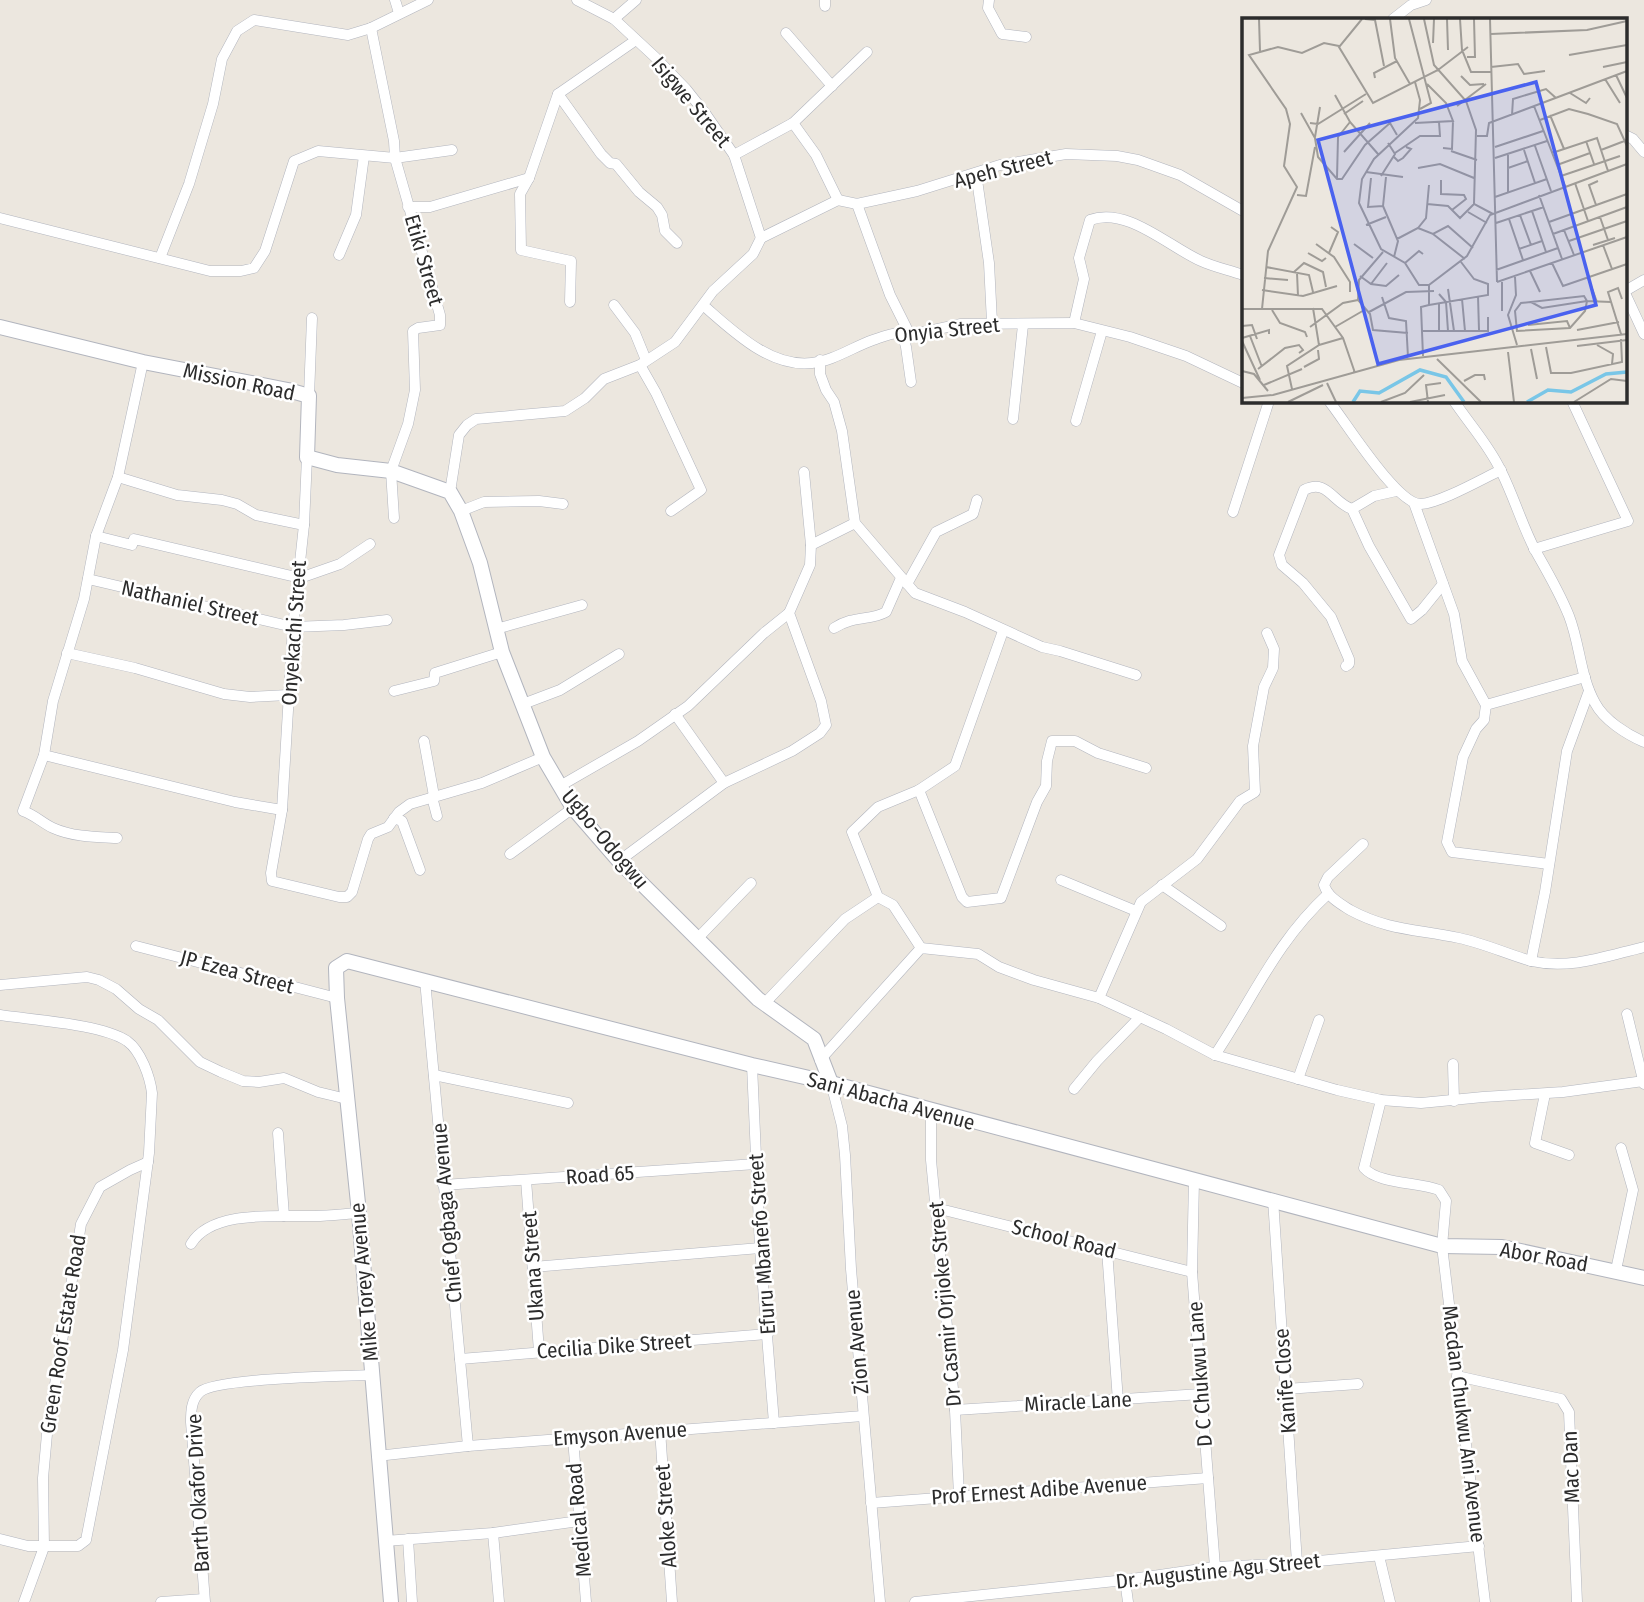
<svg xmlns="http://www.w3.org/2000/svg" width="1644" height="1602" font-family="'Fira Sans Condensed',sans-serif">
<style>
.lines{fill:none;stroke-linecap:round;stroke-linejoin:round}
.street-casing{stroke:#b2b5be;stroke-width:11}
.secondary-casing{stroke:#b2b5be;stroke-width:16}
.street{stroke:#fff;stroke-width:10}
.secondary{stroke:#fff;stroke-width:14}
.labels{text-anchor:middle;stroke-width:5;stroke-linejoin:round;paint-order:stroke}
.street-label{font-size:21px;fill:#2c2c2c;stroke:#fff}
.inset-river{fill:none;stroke:#79c6e7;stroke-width:3.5}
.inset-road{fill:none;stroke:#9f9c97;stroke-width:2}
.view{fill:#4a62ef;fill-opacity:0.15;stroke:#4a62ef;stroke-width:3.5}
.inset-edge{fill:none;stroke:#2c2c2c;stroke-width:3.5}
</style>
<rect width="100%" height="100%" fill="#ece7df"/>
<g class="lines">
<g class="street-casing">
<g id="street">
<polyline points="395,0 399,13"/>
<polyline points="577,0 614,19 656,58 686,89 705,113 734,155 761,238"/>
<polyline points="989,0 988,8 1002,34 1026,37"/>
<polyline points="825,6 825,0"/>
<polyline points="614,19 636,0"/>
<polyline points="1393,19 1411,5 1426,0"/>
<polyline points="371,28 394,141 395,158 440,315 440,325 418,328 413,331 415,390 408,424 391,471 394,518"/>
<polyline points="786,33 832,86"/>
<polyline points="558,94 601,154 610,163 616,164 639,192 657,207 662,215 665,231 677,243"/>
<polyline points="793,123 816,155 838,200"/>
<polyline points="1625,135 1633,139 1644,152"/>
<polyline points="734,155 793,123 867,52"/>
<polyline points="976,173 989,263 992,322"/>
<polyline points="857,204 890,295 910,335"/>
<polyline points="408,207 430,207 529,178"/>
<polyline points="0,218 210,271 241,271 254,268 265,251 294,161 318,151 395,158 452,150"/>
<polyline points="761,238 838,200 857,204 917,191 1000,165 1066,154 1117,156 1138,160 1180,175 1243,211"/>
<polyline points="339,255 356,215 364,156"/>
<polyline points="160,258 189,184 213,104 222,59 237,31 254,20 348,35 371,28 428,0"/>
<polyline points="1625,291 1644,280"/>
<polyline points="1625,293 1644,334"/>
<polyline points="570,302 571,261 521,250 520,194 529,178 558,94 636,40"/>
<polyline points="614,305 635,333 646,360"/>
<path d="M704 306C733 331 770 368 812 363 833 361 853 347 873 340 885 336 897 330 910 335L961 324 1074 323 1130 337 1186 356 1243 383"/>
<path d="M1074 323 1084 279 1079 258 1090 220C1127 206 1169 247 1201 261 1214 267 1229 270 1243 275"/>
<polyline points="902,332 906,347 911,382"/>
<polyline points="820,360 820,374 826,390 834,402 842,431 855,523 915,593 965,612 1042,647 1060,651 1136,675"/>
<polyline points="640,365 656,393 701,490 671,511"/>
<polyline points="309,396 312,318"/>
<path d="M1329 401C1345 421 1397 505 1421 504 1440 503 1482 479 1501 470"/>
<path d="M1454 401C1470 425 1489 445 1501 471 1514 497 1522 525 1535 550 1547 571 1560 593 1569 616 1580 644 1580 676 1595 703 1604 720 1626 734 1644 742"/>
<polyline points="1013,419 1023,325"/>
<polyline points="1076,421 1102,331"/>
<polyline points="307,457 304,525 293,627 282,810 271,873 272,881 339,897 347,897 352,892 368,839 371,834 388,827 399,812 410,804 482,783 543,757"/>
<polyline points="804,472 811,545"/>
<polyline points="118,477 177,495 222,500 237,504 256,515 304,525"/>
<polyline points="1396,491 1374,496 1352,509 1369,546 1411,619 1422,610 1443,584"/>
<polyline points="450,492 459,435 467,425 476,419 565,411 585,398 604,379 640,365 675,342 713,291 753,254 761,238"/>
<polyline points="1414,503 1454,614 1462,661 1486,705 1484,720 1476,729 1463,757 1447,842 1452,852 1549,864"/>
<polyline points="461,511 484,502 539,501 563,504"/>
<polyline points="1233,512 1269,401"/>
<polyline points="96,536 132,545 134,539 300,578 340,564 370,544"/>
<polyline points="1534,549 1628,521 1572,401"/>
<polyline points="88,579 293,627 344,625 387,620"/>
<polyline points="907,584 936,532 973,514 977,500"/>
<path d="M834 628C854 615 870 621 886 612L901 578"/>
<polyline points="496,629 582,605"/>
<polyline points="67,653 135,668 224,694 250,697 288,695"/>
<path d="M1346 666 1349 664V659L1331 617 1303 583 1282 565 1279 555 1304 490C1327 478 1333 503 1352 509"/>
<polyline points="394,691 434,681 435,673 502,652"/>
<path d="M1589 691 1567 751 1545 892 1531 961C1570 970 1606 956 1644 947"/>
<polyline points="523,704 560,690 619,654"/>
<polyline points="1486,705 1585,677"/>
<polyline points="675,714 724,783"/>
<polyline points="424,741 434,796"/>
<polyline points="44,755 235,802 282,810"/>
<polyline points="560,786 638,741 688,706 764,633 789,613"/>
<polyline points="919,790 962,897 967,902 1001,898 1037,802 1046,786 1047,761 1052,741 1075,741 1098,753 1146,768"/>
<polyline points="432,797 437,816"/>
<polyline points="394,818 402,821 420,870"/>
<path d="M117 838C96 837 73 837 53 828 42 823 35 815 23 811L44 755 53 701 84 599 96 536 118 477 143 362"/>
<path d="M1363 844 1328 877 1324 885C1328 897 1339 903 1350 910 1389 931 1418 929 1459 938 1483 943 1507 954 1531 961"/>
<polyline points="510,854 573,808"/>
<polyline points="619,861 724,783 792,751 820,733 826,725 821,701 789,613 810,565 811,545 855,523"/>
<polyline points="1061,880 1136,911"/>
<polyline points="1162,885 1221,926"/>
<polyline points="697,939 751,883"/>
<polyline points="136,946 337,998"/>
<polyline points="921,948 893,905 878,897 852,832 878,807 919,790 955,766 1003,631"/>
<polyline points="425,980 468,1446"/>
<polyline points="0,985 87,977 99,980 116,989 139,1009 158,1020 200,1062 221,1072 243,1081 259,1082 284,1078 318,1092 347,1099"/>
<polyline points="1099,998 1141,902 1197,859 1240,801 1255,792 1253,746 1264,687 1273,668 1274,649 1267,633"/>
<polyline points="764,1004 845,919 878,897"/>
<polyline points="1627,1014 1644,1084"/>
<path d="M0 1015C32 1020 102 1024 127 1041 141 1051 150 1077 152 1093L149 1153 123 1350 86 1540 78 1546H28L0 1539"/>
<path d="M1215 1055C1254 997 1275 943 1328 894"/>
<polyline points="820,1060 921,948 978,954 999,967 1034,980 1099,998 1166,1029 1215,1055 1337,1090 1381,1100 1421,1103 1483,1097 1563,1092 1644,1081"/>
<polyline points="1453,1064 1454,1101"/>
<polyline points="752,1065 760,1248 774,1423"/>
<polyline points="434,1075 568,1103"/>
<polyline points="1298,1079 1319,1020"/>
<polyline points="831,1083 842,1126 845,1155 851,1269 880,1602"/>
<polyline points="1074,1089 1097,1061 1140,1017"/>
<polyline points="1545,1094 1535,1143 1569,1155"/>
<path d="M1381 1100 1364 1168C1378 1184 1419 1182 1439 1190L1446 1201 1442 1246 1485 1602"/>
<polyline points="931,1111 931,1160 955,1410 959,1496"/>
<polyline points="278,1133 284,1216"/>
<polyline points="526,1180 539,1351"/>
<polyline points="1194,1180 1192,1272 1215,1567"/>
<polyline points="443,1185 756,1164"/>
<polyline points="1273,1199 1297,1563"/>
<polyline points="936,1208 1192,1272"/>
<path d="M191 1244C212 1209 279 1217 315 1216 329 1216 344 1214 359 1213"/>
<polyline points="1107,1250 1118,1401"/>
<polyline points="533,1267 760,1248"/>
<polyline points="1616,1270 1633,1190 1621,1148"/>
<polyline points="460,1359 768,1334"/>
<polyline points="1457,1376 1561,1399 1569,1412 1577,1602"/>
<polyline points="1286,1389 1358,1384"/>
<polyline points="955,1410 1201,1394"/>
<polyline points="660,1430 672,1602"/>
<polyline points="573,1438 586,1602"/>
<polyline points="377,1456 468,1446 863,1416"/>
<polyline points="871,1503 1208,1478"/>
<polyline points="493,1533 499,1602"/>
<polyline points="408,1539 412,1602"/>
<polyline points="385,1541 493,1533 579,1521"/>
<polyline points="1379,1556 1390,1602"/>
<polyline points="1125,1580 1128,1602"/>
<polyline points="24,1602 44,1547 43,1478 47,1434 81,1224 100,1187 130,1170 148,1162"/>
<polyline points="161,1602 204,1599"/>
<path d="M205 1602 191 1422C191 1412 191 1400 200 1392 216 1378 344 1376 372 1375"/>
<polyline points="915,1602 1125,1580 1215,1567 1297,1563 1479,1546"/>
</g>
</g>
<g class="secondary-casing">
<g id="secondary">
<polyline points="0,327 143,362 288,390 309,396 307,457 337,465 391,471 450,492 461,511 480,563 502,652 543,757 573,808 619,861 758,999 814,1039 831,1083"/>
<polyline points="391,1602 359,1213 337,998 336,968 347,961 752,1065 831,1083 1442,1246 1502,1247 1644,1278"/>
</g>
</g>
<use href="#street" class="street"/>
<use href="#secondary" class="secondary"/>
</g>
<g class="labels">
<g class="street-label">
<text transform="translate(691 102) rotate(50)" y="7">Isigwe Street</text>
<text transform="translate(1003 169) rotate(-14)" y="7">Apeh Street</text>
<text transform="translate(424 260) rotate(74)" y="7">Etiki Street</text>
<text transform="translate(947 330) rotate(-6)" y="7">Onyia Street</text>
<text transform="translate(239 382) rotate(12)" y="7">Mission Road</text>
<text transform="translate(190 603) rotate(13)" y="7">Nathaniel Street</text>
<text transform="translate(294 633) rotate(-86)" y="7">Onyekachi Street</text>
<text transform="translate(605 839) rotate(50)" y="7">Ugbo-Odogwu</text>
<text transform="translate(237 972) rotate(15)" y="7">JP Ezea Street</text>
<text transform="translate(891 1101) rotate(15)" y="7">Sani Abacha Avenue</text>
<text transform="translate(600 1175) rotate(-4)" y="7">Road 65</text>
<text transform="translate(447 1213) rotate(-95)" y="7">Chief Ogbaga Avenue</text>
<text transform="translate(1064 1239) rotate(14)" y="7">School Road</text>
<text transform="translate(762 1244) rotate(-94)" y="7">Efuru Mbanefo Street</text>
<text transform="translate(1544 1257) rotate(10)" y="7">Abor Road</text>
<text transform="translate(533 1266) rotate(-94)" y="7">Ukana Street</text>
<text transform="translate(364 1282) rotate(-95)" y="7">Mike Torey Avenue</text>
<text transform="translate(945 1304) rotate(-95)" y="7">Dr Casmir Orjioke Street</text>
<text transform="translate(63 1334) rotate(-81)" y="7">Green Roof Estate Road</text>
<text transform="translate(857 1342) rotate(-95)" y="7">Zion Avenue</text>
<text transform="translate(614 1346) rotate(-4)" y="7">Cecilia Dike Street</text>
<text transform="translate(1200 1374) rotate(-94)" y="7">D C Chukwu Lane</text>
<text transform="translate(1285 1381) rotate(-94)" y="7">Kanife Close</text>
<text transform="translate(1078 1402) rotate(-3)" y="7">Miracle Lane</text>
<text transform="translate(1464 1424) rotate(83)" y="7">Macdan Chukwu Ani Avenue</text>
<text transform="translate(620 1434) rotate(-4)" y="7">Emyson Avenue</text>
<text transform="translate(1571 1467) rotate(-92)" y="7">Mac Dan</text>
<text transform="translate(1039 1490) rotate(-4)" y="7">Prof Ernest Adibe Avenue</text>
<text transform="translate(198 1493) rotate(-93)" y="7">Barth Okafor Drive</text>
<text transform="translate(666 1516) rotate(-94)" y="7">Aloke Street</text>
<text transform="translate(579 1520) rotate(-95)" y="7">Medical Road</text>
<text transform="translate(1218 1571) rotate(-6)" y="7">Dr. Augustine Agu Street</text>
</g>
</g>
<g transform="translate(1242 18)">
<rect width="385" height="385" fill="#ece7df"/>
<path class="inset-river" d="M111 384 118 373 137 375 178 352 204 359 222 384M285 384 306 372 329 374 364 356 385 354"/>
<path class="inset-road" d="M17 1 18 33M120 1 97 29 131 85 196 52 226 29M123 1 133 2 142 48M148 1 153 40 168 66M167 1 189 85 178 91M182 1 192 47 224 83 234 112 232 186 251 196M205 1 206 32M218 1 220 32 229 54H249M248 1 255 264M249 16 345 12 385 3M191 25 192 1M327 37 385 27M225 39H233L232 1M249 49 276 46 282 56 303 53M361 49 385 44M374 57 385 80M219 58 228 67 242 66M133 60 132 55 155 43M363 61 378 85M173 64 178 82 176 100 132 141 120 161 117 185 139 231 163 245 177 267H187M328 75 344 85 348 80M93 77 108 104 136 136M215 88 244 66M292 88 323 168M59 95 73 120 76 139 95 161H100L123 127 148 105 155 117M102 96 121 83M270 97 271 81 304 71 314 80M308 97 322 131M298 102 327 91 346 96 375 106 385 128M68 105 76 106 124 76M173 105 211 103 204 85 185 66M235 118H245L247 105 385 53M73 119 78 89M344 123 352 146M293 128 309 173M253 129 301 113M201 130 210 131 211 103M282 132 293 165M359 132 385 122M209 133 235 142M102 134 128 105M153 135 178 118H198L197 104M310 135 355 120 366 153M266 137V174M152 139 156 143 161 140 169 131 164 129M253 140 305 123M315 147 348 135M176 150 198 146 232 160M266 150 286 143M124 154 161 159M139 158 153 136 146 125M319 158 378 138M144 159 141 188 156 223 152 239M95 160 96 119 108 104M129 160 126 189 141 188M199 162V176L222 177 224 181 210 192M333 165 346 203M55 177 64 178 73 129M297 177 320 241M253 179 305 161M185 186 206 188 218 200 232 186M354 187 347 167 356 163M290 193 304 234M226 194 245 205M278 197 289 227M358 199 366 222M267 201 281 242M307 204 385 176M254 205 302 189M124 207 144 199M176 210 191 216 206 208 231 230M322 212 332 237M191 216 223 241M311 216 385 189M155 221 176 210 184 200 187 167M327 223 385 203M74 226 92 239 108 264V274M112 226 131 240M351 227 373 220M361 227 370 251M277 231 300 223M141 234 117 262 116 282 128 296 131 312 166 315M66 235 80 243 84 240M87 235 96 214 89 209M163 245 177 233 181 236M310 245 321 268 385 246M24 249 67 257 71 274M254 252 316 230M288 253 298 274M52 254 62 245 81 254 84 269M55 255 56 278M118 258 129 266 144 268 157 257M273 259 274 277 266 297 275 327M22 260 46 262M346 260 355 284M255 264 385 219M260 264V293M129 266 145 245M206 271 212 313M20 272 61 278 95 268M197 276 204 284 206 313M236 278 237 312M140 279 147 300 164 303 166 339M220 281 223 313M345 283 343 293 328 310 275 313 273 293 279 285 342 278 345 283 369 284M289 284 300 290 345 283M197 285V312M187 287 246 277V266L232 261 219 244M0 291H80L101 320 113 355M20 291 26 233 55 169 42 148 48 106 44 91 7 37 36 29 60 35 82 25 97 28M30 292 38 305 63 314 65 319M127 294 164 274 192 273M286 307 325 303 328 310M0 308 10 307 15 321M68 309 101 285 116 282M93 309 124 291M335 312 377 304M180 313H246V299M379 316 366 274 376 270 380 281M8 318 20 349M0 320 27 312V316M0 323 18 362M77 327 101 320M355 327 371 336 370 346M335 328 385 322M304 329 309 355H329L380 344 379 321M289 331 295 361M266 334 272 384M181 338 179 289 187 287V267L225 238 248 197 385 146M195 341 239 384M62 349 77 341 76 332M16 351 43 330 57 327 61 332 57 335M0 353 12 356 26 373M222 363 233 357H242L243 362M85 365 94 384M22 367 60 351M50 371 45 348 77 327 71 290M0 380 31 377 157 342 385 316M46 384 81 367M139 384 163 375 182 357M168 384 203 377M186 384 184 367 199 365M332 384 369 361 385 363"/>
<path class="view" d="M294 64 354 287 136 346 76 122Z"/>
<rect width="385" height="385" class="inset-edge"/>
</g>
</svg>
